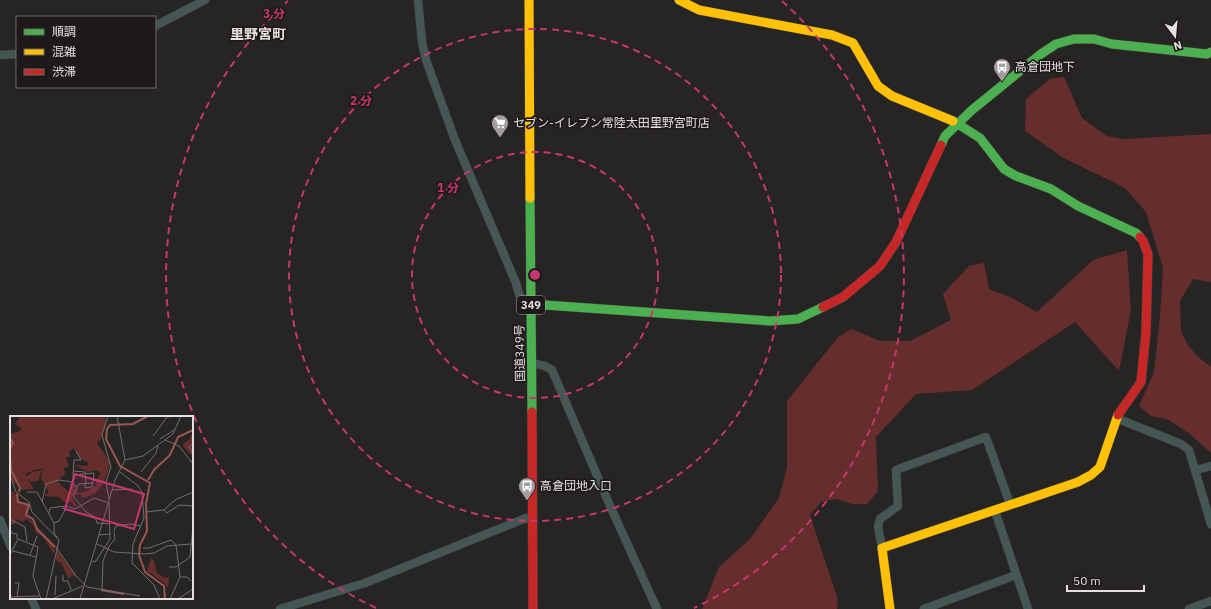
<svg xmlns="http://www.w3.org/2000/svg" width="1211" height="609" font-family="'IBM Plex Sans','Noto Sans JP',sans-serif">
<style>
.green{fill:#652e2d}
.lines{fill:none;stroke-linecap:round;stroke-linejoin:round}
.street-casing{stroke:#413f3f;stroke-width:9}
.fast-casing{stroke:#413f3f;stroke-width:10}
.slow-casing{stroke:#413f3f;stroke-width:10}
.jam-casing{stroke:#413f3f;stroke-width:10}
.street{stroke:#455755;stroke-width:8}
.fast{stroke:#4caf50;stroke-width:9}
.slow{stroke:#ffc107;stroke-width:9}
.jam{stroke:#c62828;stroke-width:9}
.ring{fill:none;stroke:#c7366f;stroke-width:2;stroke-dasharray:7 5}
.labels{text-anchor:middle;stroke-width:3.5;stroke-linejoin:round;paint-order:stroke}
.shield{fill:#1e1a19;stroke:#a9a5a4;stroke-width:1}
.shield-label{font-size:11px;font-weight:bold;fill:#e4e0e0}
.poi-label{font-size:12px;fill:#e4e0e0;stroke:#1e1a19;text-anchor:start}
.street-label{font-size:12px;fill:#e4e0e0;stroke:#1e1a19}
.quarter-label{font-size:14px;font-weight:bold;fill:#e8e1e0;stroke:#1e1a19}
.inset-river{fill:none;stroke:#985753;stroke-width:2}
.inset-road{fill:none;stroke:#736f6f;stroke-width:1}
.view{fill:#c7366f;fill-opacity:0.15;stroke:#c7366f;stroke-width:2}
.inset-edge{fill:none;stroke:#e4e0e0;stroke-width:2}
.centre{fill:#c7366f;stroke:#1e1a19;stroke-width:2}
.ring-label{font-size:12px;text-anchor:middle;font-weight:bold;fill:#c7366f;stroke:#1e1a19;stroke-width:3.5;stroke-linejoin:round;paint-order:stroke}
</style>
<rect width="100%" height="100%" fill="#272424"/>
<g class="green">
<polygon points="1064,77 1082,118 1107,136 1123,139 1211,134 1211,282 1193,279 1180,301 1181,331 1188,345 1198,357 1211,367 1211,453 1190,434 1167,419 1151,416 1139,406 1154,372 1160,316 1163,268 1146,212 1125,188 1062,157 1025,131 1026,99 1050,79"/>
<polygon points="1127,250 1131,310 1119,371 1075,322 972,390 916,394 876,437 878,491 867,504 852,504 837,499 821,502 810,515 838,600 837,609 702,609 719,567 750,539 779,498 787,467 787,401 838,337 852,329 880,341 910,341 951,320 943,294 969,266 984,263 989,289 1012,298 1037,312 1093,260"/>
</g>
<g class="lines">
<g class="street-casing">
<g id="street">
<path d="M418 0 422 42 426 60 455 140 516 283C519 294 519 301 531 304"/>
<polyline points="155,26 205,0"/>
<polyline points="0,55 17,54"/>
<polyline points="533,363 545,366 552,370 611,508 657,609"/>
<polyline points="1116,418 1181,444 1189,450 1211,524"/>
<polyline points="1196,470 1211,466"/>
<polyline points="995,511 1028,609"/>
<polyline points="0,520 11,547"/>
<polyline points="882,548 878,527 880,519 898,506 896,470 986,437 1010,504"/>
<polyline points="31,598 36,609"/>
<polyline points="280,609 365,583 526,518 533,519"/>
<polyline points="924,609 1016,575"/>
<polyline points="1189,609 1211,601"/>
</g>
</g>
<g class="fast-casing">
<g id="fast">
<polyline points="953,121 980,138 1004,169 1016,176 1051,189 1078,206 1136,233 1140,237"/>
<polyline points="941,145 945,136 972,110 1041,54 1056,44 1074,39 1094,39 1112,44 1207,54 1211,52"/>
<polyline points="530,198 532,412"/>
<polyline points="531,304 770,321 798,319 823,307"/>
</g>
</g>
<g class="slow-casing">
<g id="slow">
<polyline points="529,0 530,198"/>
<polyline points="679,0 699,10 832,35 853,43 878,86 892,96 953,121"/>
<polyline points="890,609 882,548 1078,482 1091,475 1100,467 1118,415"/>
</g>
</g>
<g class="jam-casing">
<g id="jam">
<polyline points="823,307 843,297 880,266 896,242 941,145"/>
<polyline points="532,412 533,609"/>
<polyline points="1118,415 1141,382 1146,332 1148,254 1143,241 1140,237"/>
</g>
</g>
<use href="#street" class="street"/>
<use href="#fast" class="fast"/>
<use href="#slow" class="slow"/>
<use href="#jam" class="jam"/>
</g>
<g class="ring">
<circle cx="535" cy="275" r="123"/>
<circle cx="535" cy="275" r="246"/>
<path d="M376 608A369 369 0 0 1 288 1M782 1A369 369 0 0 1 694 608"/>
</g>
<defs>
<g id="bus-pin" transform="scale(0.9)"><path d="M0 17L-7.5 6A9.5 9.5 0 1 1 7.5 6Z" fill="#a29e9e" stroke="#1e1a19"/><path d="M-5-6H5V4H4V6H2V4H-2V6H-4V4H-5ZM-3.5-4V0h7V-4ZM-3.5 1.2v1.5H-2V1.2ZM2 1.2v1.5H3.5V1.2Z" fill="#fff"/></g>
<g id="supermarket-pin" transform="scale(0.9)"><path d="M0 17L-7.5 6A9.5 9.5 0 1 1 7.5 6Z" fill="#a29e9e" stroke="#1e1a19"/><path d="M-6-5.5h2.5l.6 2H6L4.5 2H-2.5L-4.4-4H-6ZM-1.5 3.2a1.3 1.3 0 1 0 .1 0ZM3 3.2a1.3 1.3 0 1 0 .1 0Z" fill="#fff"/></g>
</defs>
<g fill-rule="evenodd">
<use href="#bus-pin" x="1002" y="67"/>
<use href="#supermarket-pin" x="500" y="123"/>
<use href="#bus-pin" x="527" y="486"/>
</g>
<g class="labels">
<rect class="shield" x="517" y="296" width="28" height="18" rx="3"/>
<g class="shield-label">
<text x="531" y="309">349</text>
</g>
<g class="poi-label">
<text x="1015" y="71">高倉団地下</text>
<text x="513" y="127">セブン-イレブン常陸太田里野宮町店</text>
<text x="540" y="490">高倉団地入口</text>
</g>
<g class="street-label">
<text transform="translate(520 353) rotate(-91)" y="4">国道349号</text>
</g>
<g class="quarter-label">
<text x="258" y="39">里野宮町</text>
</g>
</g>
<g transform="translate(10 416)">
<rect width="183" height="183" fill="#272424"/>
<path d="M11 0H94L96 4 92 21 87 27 99 44 100 50 94 66 86 77 73 82 70 78 64 80 66 73 68 77 78 75 83 70H86V64L91 57 86 54 78 56 64 49 77 50 79 47 71 43 63 32 59 36 60 41H56L59 51 54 52 55 58 47 65 60 77 62 74 59 67H62L66 71 62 82 67 90 64 91 62 86H54L49 81 34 80 39 76 31 62 33 53H27L15 58 17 60 22 56 32 54 28 65 22 66 18 63 24 73 12 74 8 66 4 68 0 58V30L3 27 0 18 10 15 11 12 5 8ZM180 19H183V26L178 31 183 27V47L182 40 172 29 180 23ZM0 74 8 79 7 86 14 87 18 90 17 100 45 131 44 138 33 121 26 117 24 110 17 103 13 106 6 103 5 108H0ZM46 133 67 162 62 159 59 163 51 147 46 144ZM141 142 144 145 147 157 155 162 159 161 158 172 153 166 137 155Z" fill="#652e2d"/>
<path class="inset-river" d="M138 0 123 8 100 9 97 13 96 23 110 50 140 67 136 88 137 115 130 129 129 139 135 156 154 170 155 183M0 22 3 27 0 33M0 39 1 54 10 72 9 76M138 64 144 54 160 39 168 21 183 14M7 78 8 86 19 89 16 99 23 103 27 113 45 131M91 174 114 178"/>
<path class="inset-road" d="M98 0 92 19 101 51 96 66 99 83M143 20 157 1 165 0M150 23 164 14M155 24 169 30 183 48M183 27 179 31 183 38M66 35 71 44H64L63 59 84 57 83 67 69 68 63 80 76 96 85 101 87 107 100 108M115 44 133 40 163 18 171 0M64 55 75 56 76 67M110 56 127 69 132 76 134 102 123 128 122 147 144 169 150 183M131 56 146 37 148 30M0 59 6 76 19 86 22 96 47 122M63 59V68L67 71M75 67V72L81 71 83 67M102 74 122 73M17 76H27L44 107V117L49 124 36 183M32 86 36 68 49 64 63 66M154 94 157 97 169 89 183 90M135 96 154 94 165 84 183 76M39 97 40 92 56 90 65 93 84 82 99 87 100 123 86 145 82 146M0 103 15 111 17 125M44 107 49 105 54 96 55 93 52 92M0 113 2 117 7 118V123M104 115 106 110 120 108 131 110M89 119 101 118M87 128 104 136 135 138 144 137 157 130 181 128M46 131 66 160 77 171 130 180M133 132H139L161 124 166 129 170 161 160 183M3 135 26 141M0 139 8 123 28 131 23 160 31 183M20 139 27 120M159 151H166L180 141 183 110M53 159V165H58L61 174M170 161H177L181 165M5 167H9L7 181M92 174 93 145 99 130 105 123 104 116M45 179 46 160M0 181 29 180M42 183 73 170M70 183 105 64 115 44 107 0M168 183 183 173"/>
<path class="view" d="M65 58 134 78 124 113 55 93Z"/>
<rect width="183" height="183" class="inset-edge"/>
</g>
<circle cx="535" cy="275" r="6" class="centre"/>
<g class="ring-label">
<text x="274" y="18">3 分</text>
<text x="361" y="105">2 分</text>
<text x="448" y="192">1 分</text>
</g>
<rect x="16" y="16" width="140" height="72" fill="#1e1a19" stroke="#6d6969"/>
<rect x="24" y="29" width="20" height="6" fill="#4caf50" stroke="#6d6969"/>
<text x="52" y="36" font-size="12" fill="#e4e0e0">順調</text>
<rect x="24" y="49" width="20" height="6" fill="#ffc107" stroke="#6d6969"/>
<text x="52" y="56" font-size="12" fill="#e4e0e0">混雑</text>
<rect x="24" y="69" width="20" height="6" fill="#c62828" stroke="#6d6969"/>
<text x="52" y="76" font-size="12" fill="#e4e0e0">渋滞</text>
<g transform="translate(1175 36) rotate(164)" stroke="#1e1a19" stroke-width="3" paint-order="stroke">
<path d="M0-3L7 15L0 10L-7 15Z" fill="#e4e0e0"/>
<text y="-6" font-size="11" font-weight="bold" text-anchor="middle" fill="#e4e0e0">N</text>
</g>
<path d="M1067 585v6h77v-6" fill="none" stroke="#e4e0e0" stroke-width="2"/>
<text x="1073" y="585" font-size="12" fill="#e4e0e0" stroke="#1e1a19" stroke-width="3" paint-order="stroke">50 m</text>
</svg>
